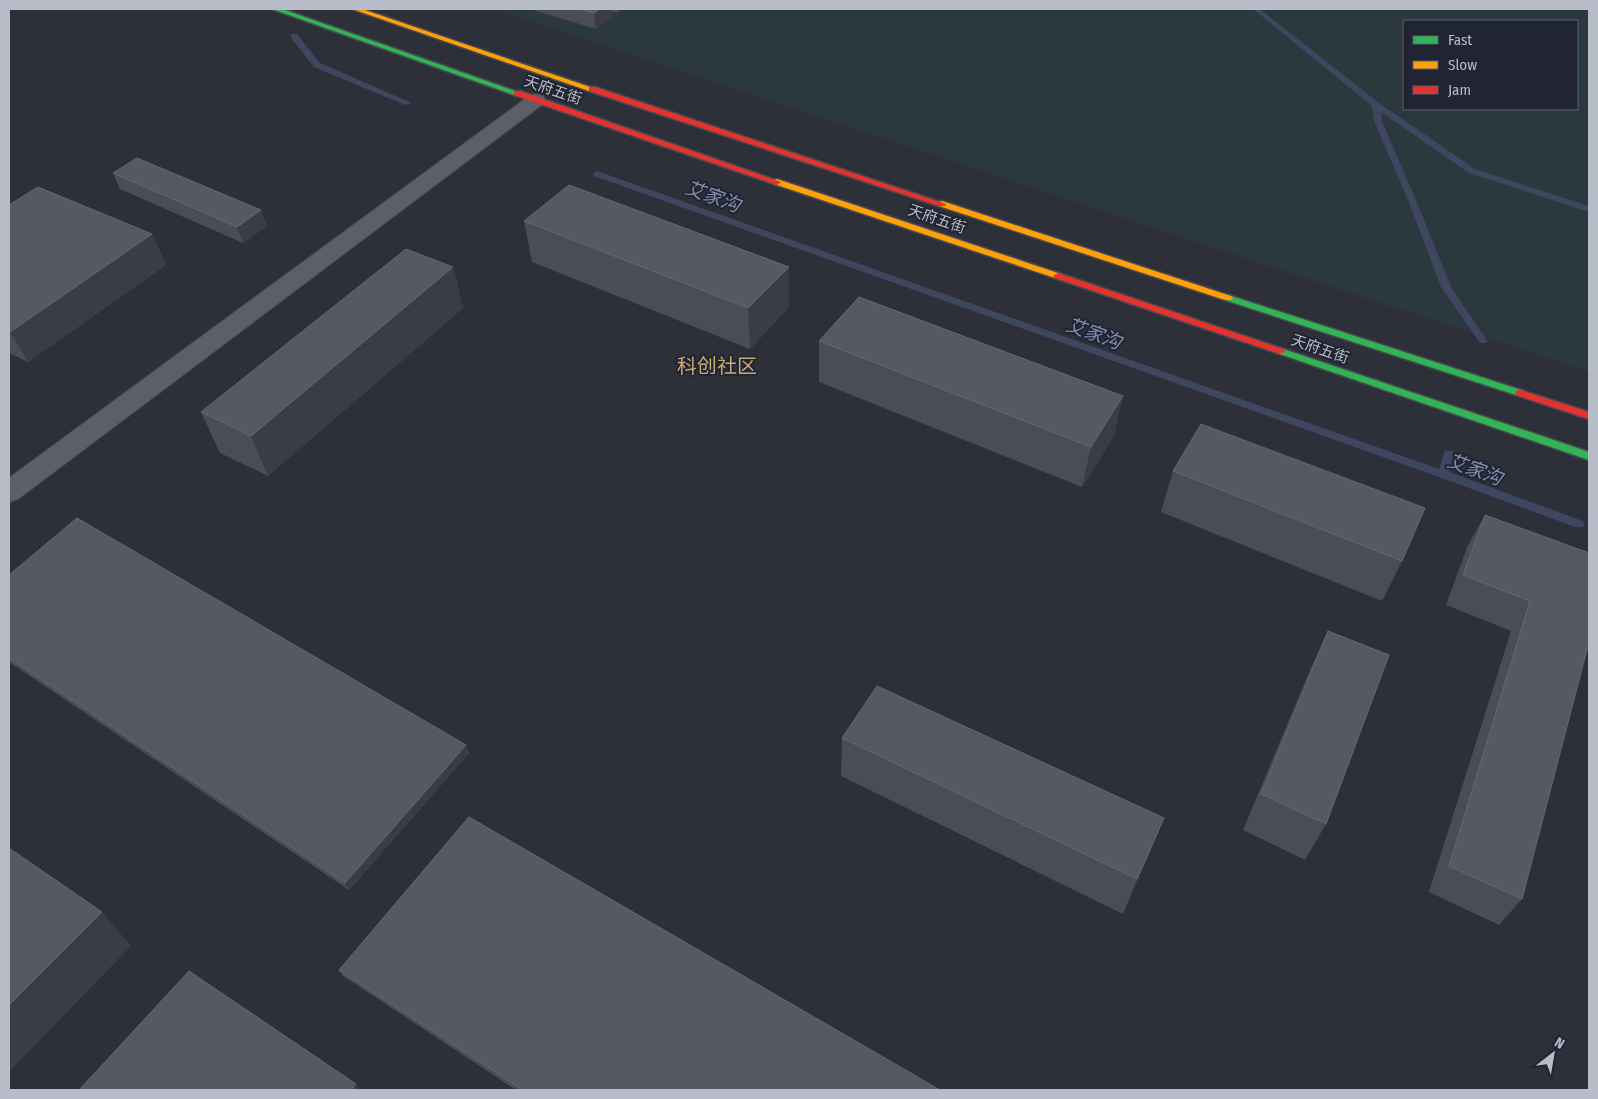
<svg xmlns="http://www.w3.org/2000/svg" width="1598" height="1099" font-family="'Fira Sans Condensed','Noto Sans SC',sans-serif">
<style>
.green{fill:#2b393e;fill-rule:evenodd}
.lines{fill:none;stroke-linecap:round;stroke-linejoin:round}
.stream{fill:#3e4660;fill-rule:evenodd}
.street-casing{stroke:#494b51;stroke-width:2}
.fast-casing{stroke:#494b51;stroke-width:3}
.slow-casing{stroke:#494b51;stroke-width:3}
.jam-casing{stroke:#494b51;stroke-width:3}
.street{fill:#5d5f66;fill-rule:evenodd}
.fast{fill:#30b455;fill-rule:evenodd}
.slow{fill:#ff9f0a;fill-rule:evenodd}
.jam{fill:#e5322d;fill-rule:evenodd}
.wall{fill:#4a4d55}
.shaded-wall{fill:#3a3d44}
.building{fill:#565961;stroke:#656871}
.labels{text-anchor:middle;stroke-width:4;stroke-linejoin:round;paint-order:stroke}
.far-street-label{font-size:15px;fill:#b8bbc8;stroke:#212533}
.water-label{font-size:19px;font-style:italic;fill:#838dac;stroke:#212533}
.quarter-label{font-size:20px;fill:#caa971;stroke:#212533}
</style>
<rect width="100%" height="100%" fill="#2d3038"/>
<path class="green" d="M494 9H1589V372ZM1404 21H1577V109H1404Z"/>
<g class="lines">
<g class="stream">
<polygon points="1253,9 1260,9 1379,103 1475,169 1589,206 1589,212 1469,173 1381,112 1382,121 1416,200 1451,287 1486,339 1488,341 1486,343 1480,343 1441,287 1408,200 1374,121 1372,106"/>
<polygon points="291,34 297,34 320,63 412,103 405,105 314,67 291,38"/>
<polygon points="597,171 1439,469 1445,451 1453,451 1454,454 1449,472 1583,521 1585,524 1583,527 1575,527 1439,477 594,176 593,174"/>
</g>
<g class="street-casing">
<polygon id="street" points="536,94 543,96 546,100 543,104 18,499 9,502 9,478 529,96"/>
</g>
<g class="fast-casing">
<g id="fast">
<polygon points="272,9 282,9 521,93 514,95"/>
<polygon points="1228,295 1524,391 1525,393 1524,395 1516,395 1225,300 1225,296"/>
<polygon points="1280,348 1589,452 1589,460 1277,353 1275,351"/>
</g>
</g>
<g class="slow-casing">
<g id="slow">
<polygon points="352,9 362,9 596,89 589,91"/>
<polygon points="777,179 1061,274 1063,276 1061,278 1055,278 774,184 774,180"/>
<polygon points="942,201 1231,296 1233,298 1231,300 1225,300 939,206 939,202"/>
</g>
</g>
<g class="jam-casing">
<g id="jam">
<polygon points="589,87 595,87 946,204 945,206 939,206 589,91"/>
<polygon points="514,91 520,91 781,182 777,185 774,184 514,95"/>
<polygon points="1058,273 1283,349 1285,351 1283,353 1277,353 1055,278 1053,276"/>
<polygon points="1520,390 1589,412 1589,419 1516,395 1515,393 1516,391"/>
</g>
</g>
<use href="#street" class="street"/>
<use href="#fast" class="fast"/>
<use href="#slow" class="slow"/>
<use href="#jam" class="jam"/>
</g>
<g class="wall">
<polygon points="530,9 624,9 618,13 611,11 611,18 596,29"/>
<polygon points="113,173 261,210 267,226 243,243 120,189"/>
<polygon points="9,205 152,234 166,265 28,362 9,353"/>
<polygon points="524,221 789,267 789,307 750,349 532,262"/>
<polygon points="453,267 463,308 268,476 220,453 201,412"/>
<polygon points="819,341 1114,436 1082,487 819,382"/>
<polygon points="1173,471 1402,561 1382,601 1161,512"/>
<polygon points="1485,515 1589,553 1522,899 1499,925 1429,892 1511,631 1446,605 1468,545"/>
<polygon points="9,575 466,745 469,753 349,890 9,662"/>
<polygon points="1328,631 1326,824 1305,860 1243,830 1310,670"/>
<polygon points="842,738 1164,818 1149,854 1123,914 841,776"/>
<polygon points="339,970 940,1090 516,1090 343,976"/>
</g>
<g class="shaded-wall">
<polygon points="600,9 610,9 611,18 596,29 594,13"/>
<polygon points="618,9 624,9 618,13"/>
<polygon points="261,210 267,226 243,243 237,227"/>
<polygon points="152,234 166,265 28,362 10,332"/>
<polygon points="453,267 463,308 268,476 251,436"/>
<polygon points="789,267 789,307 750,349 748,308"/>
<polygon points="1123,396 1114,436 1082,487 1091,447"/>
<polygon points="466,745 469,753 349,890 345,883"/>
<polygon points="1164,818 1149,854 1123,914 1137,879"/>
<polygon points="102,912 131,946 9,1072 9,1005"/>
<polygon points="356,1084 360,1090 351,1090"/>
</g>
<g class="building">
<polygon points="579,9 600,9 594,13"/>
<polygon points="137,158 261,210 237,227 113,173"/>
<polygon points="569,185 789,267 748,308 524,221"/>
<polygon points="38,187 152,234 10,332 9,331 9,205"/>
<polygon points="406,249 453,267 251,436 201,412"/>
<polygon points="859,297 1123,396 1091,447 819,341"/>
<polygon points="1201,424 1425,508 1402,561 1173,471"/>
<polygon points="1485,515 1589,553 1589,642 1522,899 1449,866 1530,601 1463,575"/>
<polygon points="77,518 466,745 345,883 9,658 9,575"/>
<polygon points="1328,631 1389,655 1326,824 1261,794"/>
<polygon points="877,686 1164,818 1137,879 842,738"/>
<polygon points="469,817 940,1090 523,1090 339,970"/>
<polygon points="9,848 102,912 9,1005"/>
<polygon points="189,971 356,1084 351,1090 79,1090"/>
</g>
<g class="labels">
<g class="far-street-label">
<text transform="translate(553 90) rotate(19)" y="5">天府五街</text>
<text transform="translate(937 219) rotate(19)" y="5">天府五街</text>
<text transform="translate(1320 349) rotate(19)" y="5">天府五街</text>
</g>
<g class="water-label">
<text transform="translate(713 196) rotate(20)" y="7">艾家沟</text>
<text transform="translate(1094 333) rotate(20)" y="7">艾家沟</text>
<text transform="translate(1475 469) rotate(20)" y="7">艾家沟</text>
</g>
<g class="quarter-label">
<text x="717" y="373">科创社区</text>
</g>
</g>
<rect width="1598" height="1099" fill="none" stroke="#b8bbc8" stroke-width="20"/>
<rect x="1403" y="20" width="175" height="90" fill="#212533" stroke="#5d616f"/>
<rect x="1413" y="36" width="25" height="8" fill="#30b455" stroke="#5d616f"/>
<text x="1448" y="45" font-size="15" fill="#b8bbc8">Fast</text>
<rect x="1413" y="61" width="25" height="8" fill="#ff9f0a" stroke="#5d616f"/>
<text x="1448" y="70" font-size="15" fill="#b8bbc8">Slow</text>
<rect x="1413" y="86" width="25" height="8" fill="#e5322d" stroke="#5d616f"/>
<text x="1448" y="95" font-size="15" fill="#b8bbc8">Jam</text>
<g transform="translate(1553 1054) rotate(31)" stroke="#212533" stroke-width="4" paint-order="stroke">
<path d="M0-4L9 19L0 12L-9 19Z" fill="#b8bbc8"/>
<text y="-8" font-size="14" font-weight="bold" text-anchor="middle" fill="#b8bbc8">N</text>
</g>
</svg>
